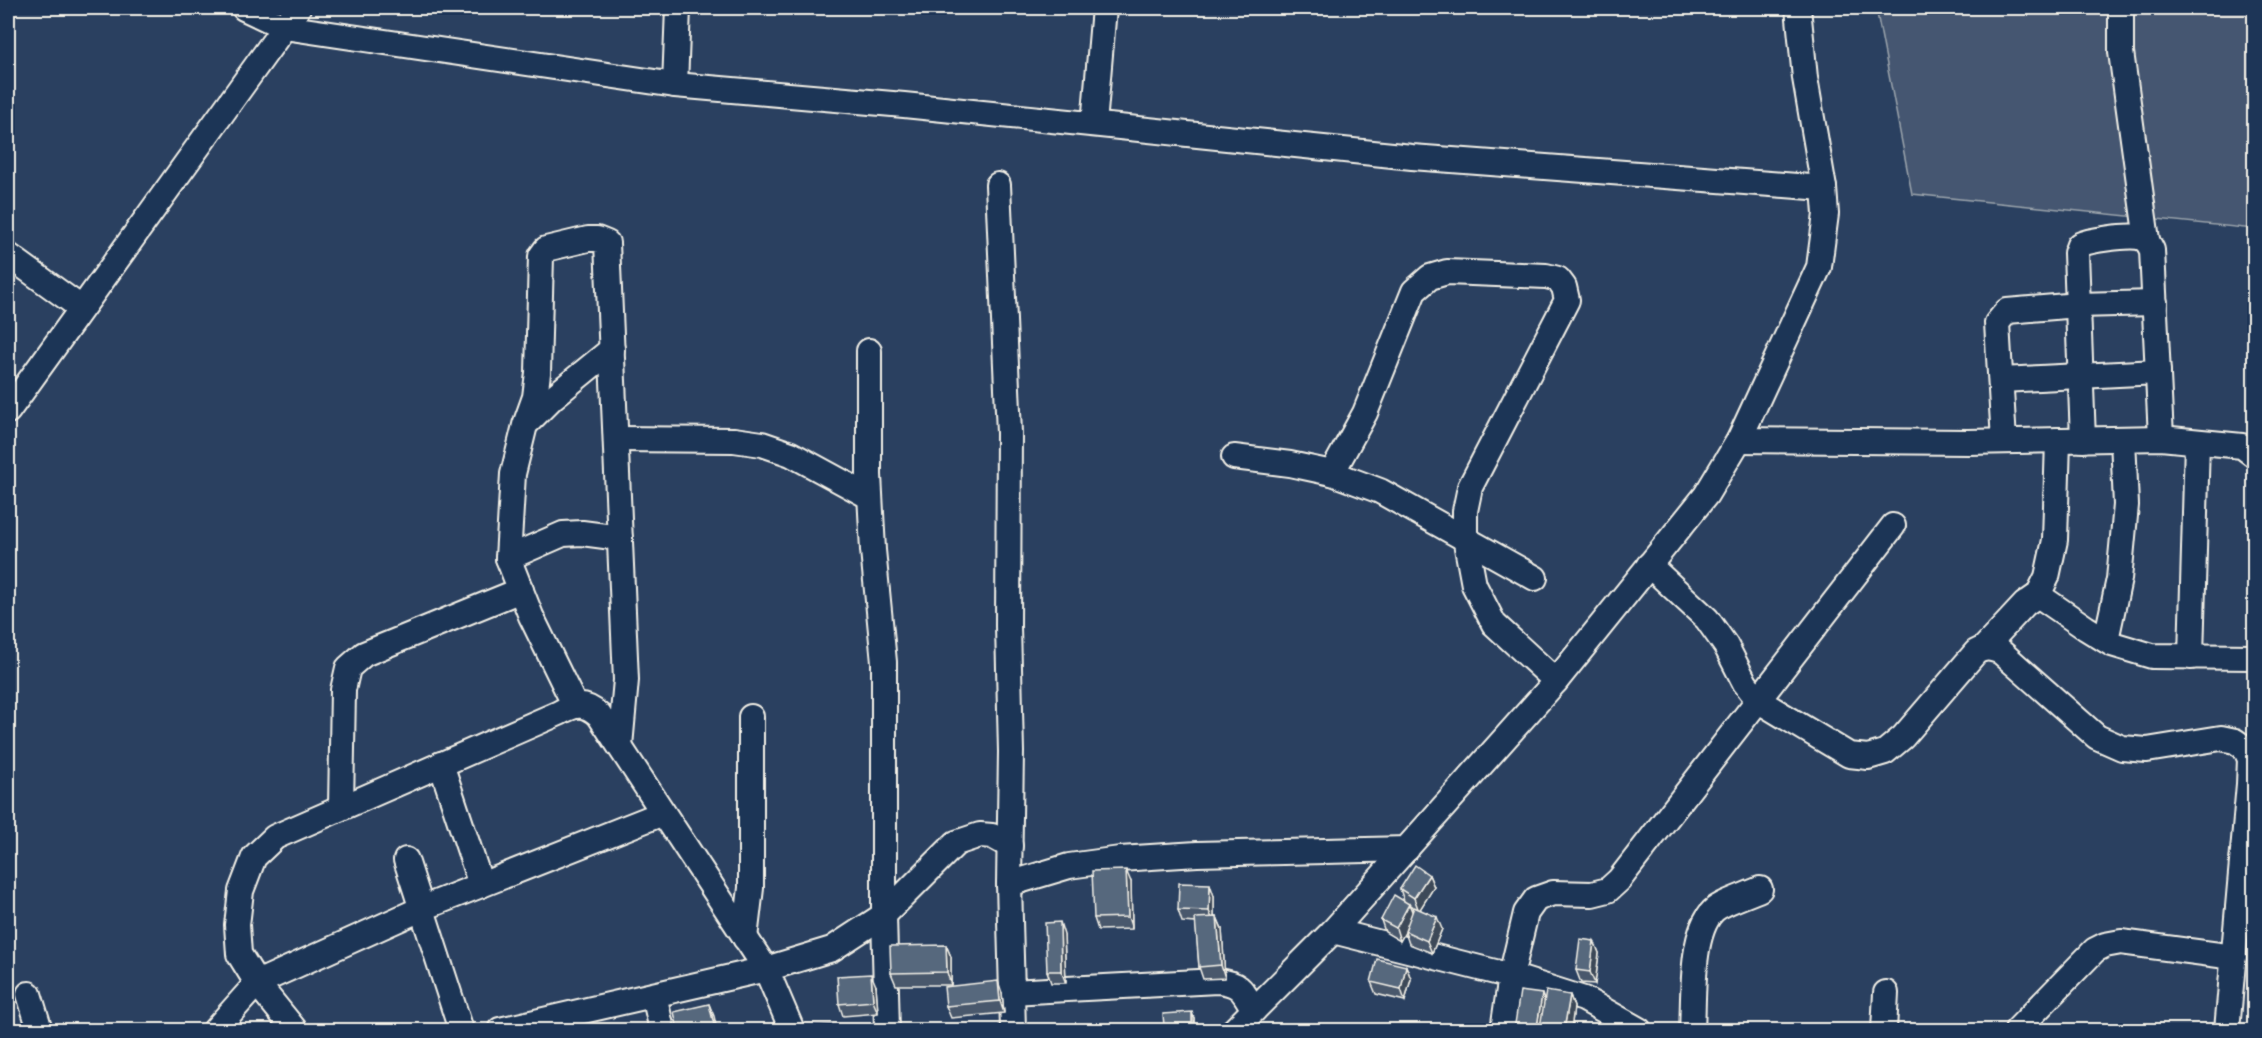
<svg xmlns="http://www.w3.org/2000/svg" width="2262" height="1038" font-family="'Playpen Sans',sans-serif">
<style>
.green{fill:#445771;stroke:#9ca4ac;stroke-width:1.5}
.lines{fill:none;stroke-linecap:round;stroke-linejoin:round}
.minor-casing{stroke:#f4f1e8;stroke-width:28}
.minor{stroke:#1d3557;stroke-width:24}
.wall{fill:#4a596c;stroke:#f4f1e8;stroke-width:1.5;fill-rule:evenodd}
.shaded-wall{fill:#3c4858;stroke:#f4f1e8;stroke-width:1.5}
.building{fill:#56677d;stroke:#f4f1e8;stroke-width:1.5}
</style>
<rect width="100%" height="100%" fill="#2a4060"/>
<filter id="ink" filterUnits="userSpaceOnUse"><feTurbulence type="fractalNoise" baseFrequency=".0167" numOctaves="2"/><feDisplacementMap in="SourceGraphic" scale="12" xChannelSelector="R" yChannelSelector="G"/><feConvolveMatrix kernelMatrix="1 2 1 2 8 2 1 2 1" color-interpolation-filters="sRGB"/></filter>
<g filter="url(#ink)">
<polygon class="green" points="1876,8 2254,8 2254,229 1912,194"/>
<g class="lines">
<g class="minor-casing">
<g id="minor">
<polyline points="244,8 284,27 675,85 904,105 1412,157 1824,188"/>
<polyline points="2121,8 2121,52 2147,240"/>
<polyline points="675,85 678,8"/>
<polyline points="1094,124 1104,8"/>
<polyline points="998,185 1009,433 1008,626 1011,752 1009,884 1013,1030"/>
<polyline points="8,255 81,308"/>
<polyline points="869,351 869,475 873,550 884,662 884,915 887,1030"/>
<polyline points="2001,380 2158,372"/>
<polyline points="8,411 298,8"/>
<polyline points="529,421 552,398 612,349"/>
<polyline points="616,439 734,440 762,444 791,454 870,497"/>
<polyline points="1739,440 1968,442 2161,438 2242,446 2254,455"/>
<path d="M2083 440 2076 253 2079 245C2089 240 2127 235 2138 237 2146 238 2149 244 2152 250L2161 438"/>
<polyline points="2004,441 1997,323 2007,311 2078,305 2155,303"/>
<polyline points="1234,457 1290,464 1332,473 1380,491 1535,578"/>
<polyline points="1332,473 1365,413 1414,291 1430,277 1447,272 1546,276 1558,279 1564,287 1567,300 1470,487 1465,511 1465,537 1474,585 1494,624 1556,681"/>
<polyline points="508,558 563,534 582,533 620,538"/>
<path d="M1649 565 1707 619 1726 646 1745 683 1759 701 1849 755 1868 757 1885 752 1903 737 1976 652C1985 647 1991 648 2001 652L2097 737 2122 748 2147 750 2221 738 2235 741 2245 748 2250 759 2249 784 2227 1030"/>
<polyline points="2038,595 2086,628 2112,644 2152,656 2254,657"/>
<polyline points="2106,640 2119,579 2126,505 2123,439"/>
<polyline points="1984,648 2025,604 2038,595 2047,577 2055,540 2058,440"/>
<polyline points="2191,657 2197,442"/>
<polyline points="574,704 531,616 508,558 513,474 525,425 535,397 538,373 541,256 546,249 588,239 597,239 607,243 626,680 620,746"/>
<polyline points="441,764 481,885"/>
<polyline points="341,807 343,690 348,668 364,654 521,590"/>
<polyline points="406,860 461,1030"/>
<polyline points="1009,884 1069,866 1120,859 1197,854 1407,849"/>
<polyline points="1333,931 1511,976 1584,999 1639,1030"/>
<polyline points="745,938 751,888 751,717"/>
<path d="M1011 992 1217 981C1241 983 1243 991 1254 1010"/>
<polyline points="29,994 40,1030"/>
<polyline points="654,995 662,1030"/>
<path d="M215 1030 257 983 239 954 237 925 241 891 254 857 275 837 559 713C575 704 585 702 599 715L766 969 792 1030"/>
<polyline points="295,1030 257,983 423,908 663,813"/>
<polyline points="500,1030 766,969 832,949 884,915 956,843 980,835 992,836 1010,846"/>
<polyline points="1234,1030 1333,931 1556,681 1706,495 1739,440 1819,267 1826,214 1824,188 1805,78 1798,8"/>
<polyline points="1503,1030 1511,976 1526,913 1536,899 1553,893 1592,894 1608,890 1619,880 1893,526"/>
<path d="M1692 1030C1694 999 1690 934 1713 911 1721 903 1747 895 1760 889"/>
<polyline points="1884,1030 1886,993"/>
<polyline points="2017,1030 2095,950 2105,945 2121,942 2234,957"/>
</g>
</g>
<use href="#minor" class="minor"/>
</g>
<g class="wall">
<path d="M1429 875 1434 887 1420 909 1442 929 1432 953 1409 944 1405 932 1400 941 1385 932 1381 920 1404 901 1400 889ZM1410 905 1414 908 1412 912Z"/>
<polygon points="1131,882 1132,929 1098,930 1094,918"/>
<polygon points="1214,896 1214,917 1217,917 1222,929 1225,978 1203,979 1199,967 1196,923 1182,922 1178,910"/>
<polygon points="1064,935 1066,983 1051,983 1047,971"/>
<polygon points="1594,941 1599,953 1595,984 1581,983 1576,970"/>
<polygon points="946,945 951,957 951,985 896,985 891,973"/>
<polygon points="1406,966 1411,979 1405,1001 1376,994 1371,982"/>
<polygon points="876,986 878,1013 843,1016 839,1004"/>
<polygon points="1002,993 1004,1013 951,1018 946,1006"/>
<polygon points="1570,995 1574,1007 1571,1030 1517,1030 1515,1024 1545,1000"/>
<polygon points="1194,1018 1194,1030 1166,1030 1164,1026"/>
</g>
<g class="shaded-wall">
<polygon points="1126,870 1131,882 1132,929 1128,917"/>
<polygon points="1429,875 1434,887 1419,911 1414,898"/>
<polygon points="1210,884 1214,896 1214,923 1209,911"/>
<polygon points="1409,904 1414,916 1400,941 1396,928"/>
<polygon points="1217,917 1222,929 1225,978 1221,965"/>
<polygon points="1437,917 1442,929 1432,953 1427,941"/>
<polygon points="1060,922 1064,935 1066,983 1061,971"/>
<polygon points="1594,941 1599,953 1595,984 1590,972"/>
<polygon points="946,945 951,957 951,985 947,972"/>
<polygon points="1406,966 1411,979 1405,1001 1401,989"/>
<polygon points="871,974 876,986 878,1013 873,1001"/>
<polygon points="998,981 1002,993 1004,1013 1000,1001"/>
<polygon points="1542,994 1546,1006 1540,1027 1542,1030 1539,1030 1537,1027"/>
<polygon points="1570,995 1574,1007 1571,1030 1564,1030"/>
<polygon points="709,1004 714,1016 717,1030 716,1030 715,1029"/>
<polygon points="1192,1012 1194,1018 1194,1030 1192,1025"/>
</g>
<g class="building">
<polygon points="1415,865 1429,875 1414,898 1400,889"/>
<polygon points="1126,870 1128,917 1094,918 1092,871"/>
<polygon points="1179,883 1210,884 1209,911 1178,910"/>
<polygon points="1394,895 1409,904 1396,928 1381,920"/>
<polygon points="1414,907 1437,917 1427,941 1405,931"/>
<polygon points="1217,917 1221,965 1199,967 1195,918"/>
<polygon points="1060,922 1061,971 1047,971 1045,923"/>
<polygon points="1580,939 1594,941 1590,972 1576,970"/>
<polygon points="946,945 947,972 891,973 890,946"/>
<polygon points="1377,959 1406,966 1401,989 1371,982"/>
<polygon points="871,974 873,1001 839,1004 837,976"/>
<polygon points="998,981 1000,1001 946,1006 944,987"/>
<polygon points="1520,991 1542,994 1537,1027 1515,1024"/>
<polygon points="1546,991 1570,995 1564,1030 1540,1027"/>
<polygon points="709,1004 715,1029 708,1030 678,1030 674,1012"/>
<polygon points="1192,1012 1192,1025 1164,1026 1163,1014"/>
<polygon points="840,1025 840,1030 815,1030 815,1026"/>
<polygon points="1063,1025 1063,1030 1023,1030 1023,1028"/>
</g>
</g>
<rect width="2262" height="1038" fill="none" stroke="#1d3557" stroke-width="30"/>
<rect x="15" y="15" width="2232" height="1008" fill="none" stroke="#f4f1e8" stroke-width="2" filter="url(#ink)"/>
</svg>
